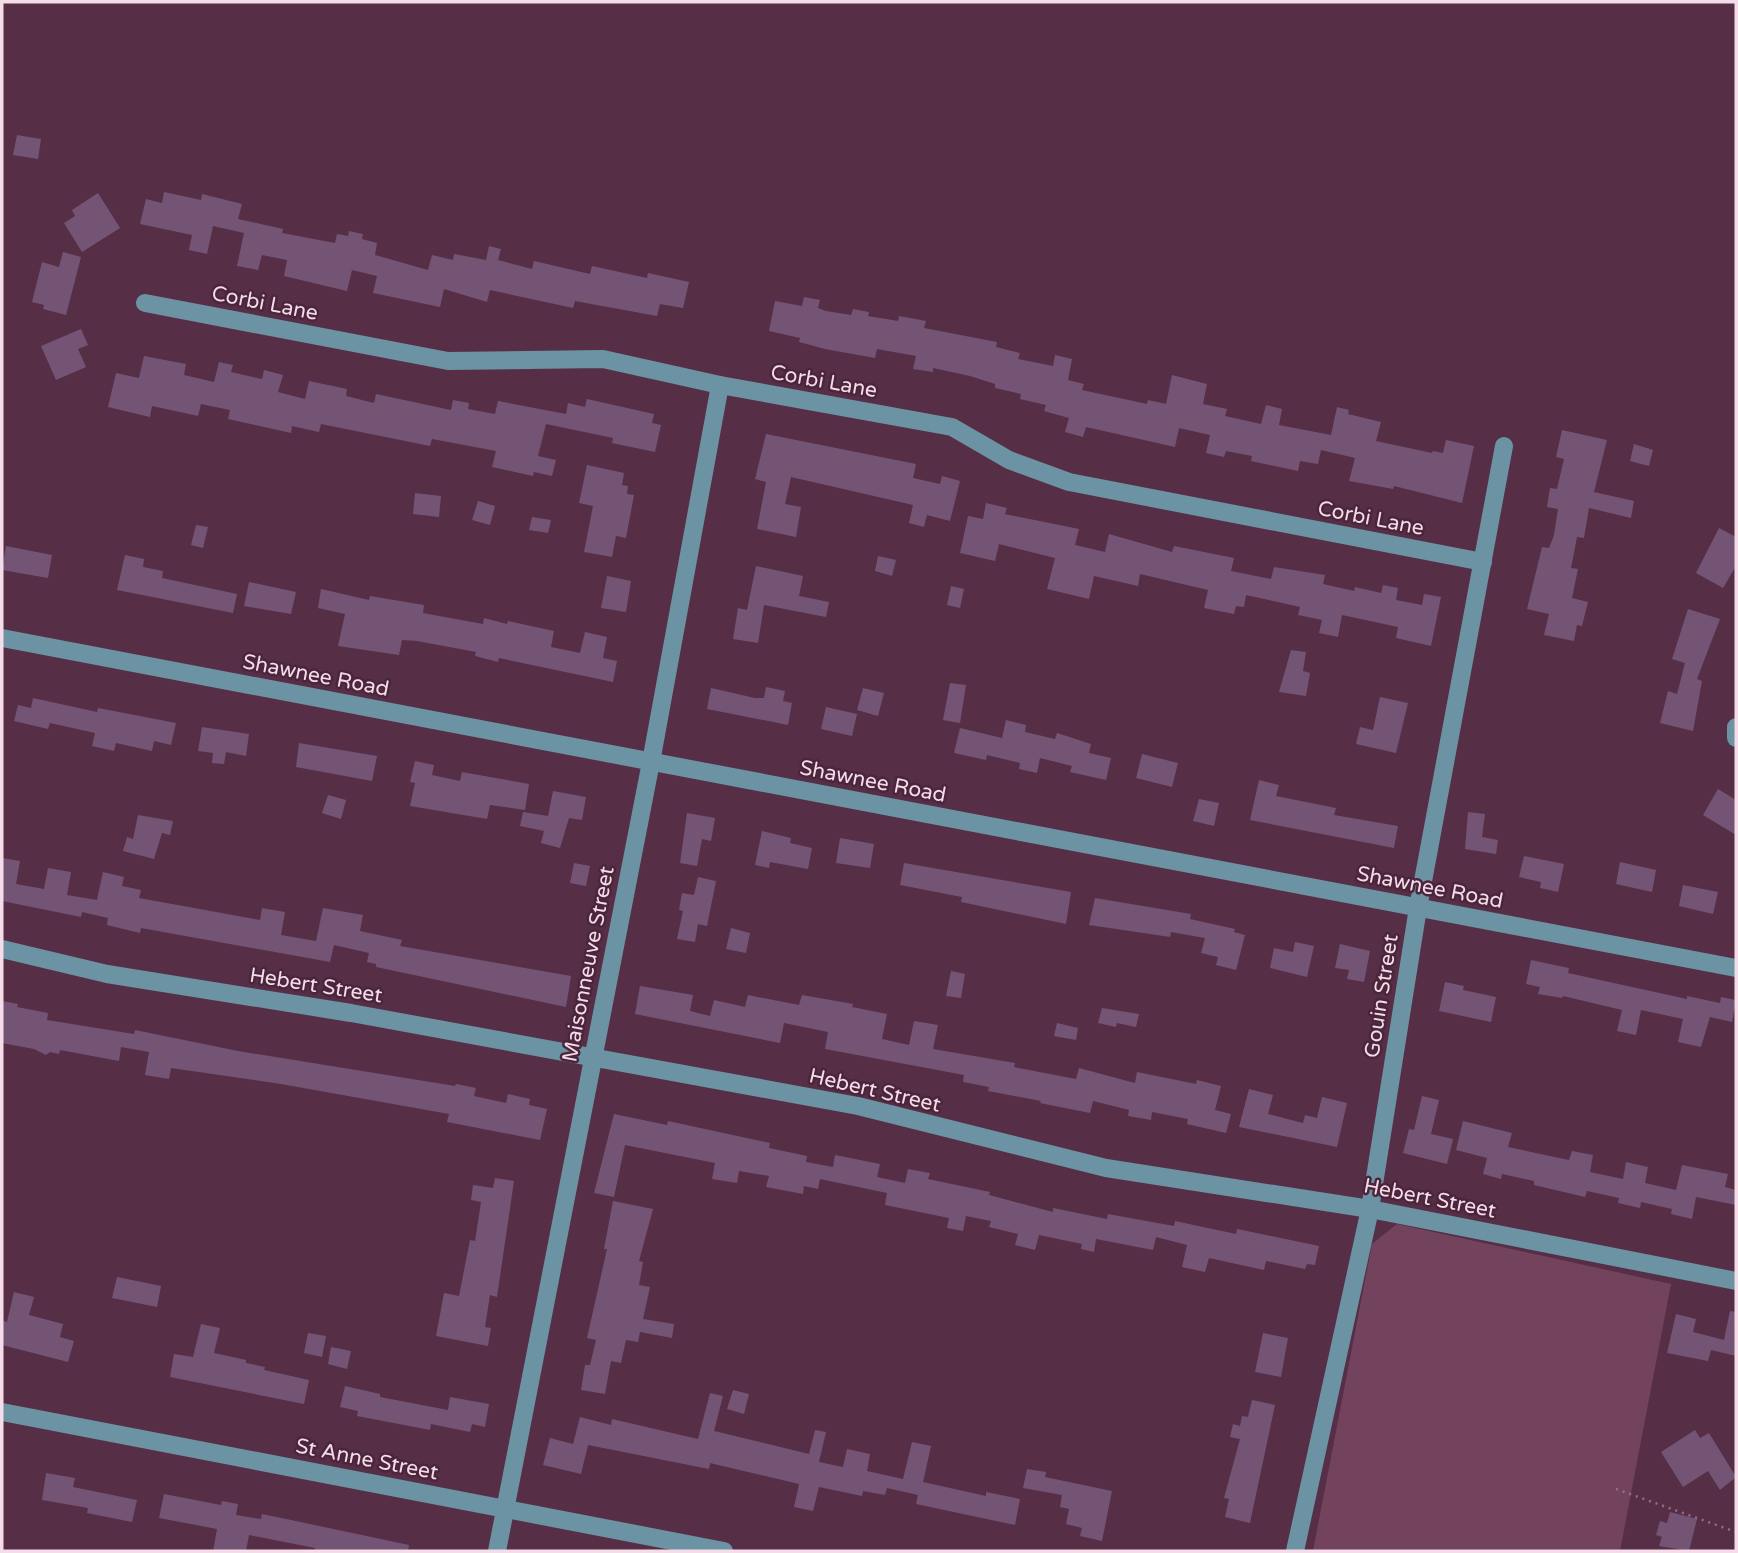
<svg xmlns="http://www.w3.org/2000/svg" width="1738" height="1553" font-family="'Varela Round',sans-serif">
<style>
.green{fill:#73435e}
.building{fill:#745475}
.lines{fill:none;stroke-linecap:round;stroke-linejoin:round}
.path{stroke:#937185;stroke-width:2.5;stroke-dasharray:2 5;stroke-linecap:butt}
.minor{stroke:#6c93a3;stroke-width:18}
.labels{text-anchor:middle;stroke-width:5;stroke-linejoin:round;paint-order:stroke}
.street-label{font-size:21px;fill:#f5dce9;stroke:#4b253b}
</style>
<rect width="100%" height="100%" fill="#562f46"/>
<polygon class="green" points="1397,1224 1671,1284 1620,1551 1313,1551 1372,1244"/>
<g class="building">
<polygon points="17,135 41,139 38,159 13,155"/>
<polygon points="164,192 201,200 202,194 242,204 238,219 283,229 282,233 335,243 337,234 348,236 349,231 363,234 362,239 377,243 375,255 428,270 432,255 453,260 454,254 486,260 489,246 501,249 498,260 532,269 534,261 590,274 592,266 647,278 648,273 689,282 683,308 660,304 657,316 575,301 573,308 490,290 487,302 444,289 440,307 373,293 377,276 352,270 347,291 284,276 287,260 262,255 258,270 237,266 244,233 213,226 207,254 189,250 192,235 140,224 146,199 162,203"/>
<polygon points="98,193 120,228 82,252 64,223 75,216 72,210"/>
<polygon points="63,252 81,257 66,315 43,309 44,305 32,302 42,262 59,267"/>
<polygon points="804,297 820,300 818,308 826,311 851,315 853,309 869,312 868,316 898,321 899,316 926,321 924,328 997,342 996,347 1020,353 1018,359 1053,366 1055,355 1072,359 1068,380 1084,384 1082,390 1147,404 1148,400 1166,404 1172,375 1207,384 1203,404 1227,409 1225,416 1261,424 1266,405 1282,409 1279,425 1331,435 1337,407 1349,410 1348,414 1381,422 1376,441 1432,453 1433,451 1443,453 1446,440 1474,446 1462,503 1394,486 1393,489 1349,481 1355,458 1321,450 1318,464 1300,461 1298,471 1251,461 1252,456 1226,451 1224,457 1206,453 1210,435 1179,428 1175,447 1086,427 1083,437 1065,432 1069,418 1044,411 1046,405 1020,399 1021,394 995,388 995,384 970,376 933,368 933,372 913,369 916,356 877,349 875,358 825,349 799,342 800,338 769,331 775,301 802,306"/>
<polygon points="81,329 88,345 78,349 86,367 56,380 41,346"/>
<polygon points="144,356 186,364 184,375 214,382 219,362 233,365 231,372 262,379 264,370 283,375 278,392 305,399 309,381 347,389 346,396 374,403 376,394 451,410 453,400 469,403 468,409 495,414 498,401 566,414 568,403 585,407 587,399 654,414 652,423 661,425 655,452 612,443 613,438 546,424 538,456 556,460 552,476 534,472 533,476 492,467 496,451 432,439 430,446 321,424 319,432 292,426 291,433 228,419 230,410 201,404 198,416 152,406 150,417 108,407 116,373 139,378"/>
<polygon points="1562,430 1607,440 1594,492 1634,501 1631,518 1589,508 1584,538 1577,537 1571,568 1578,569 1572,598 1588,602 1582,626 1577,625 1574,641 1544,635 1549,614 1527,609 1542,547 1549,548 1554,535 1558,509 1547,507 1550,488 1557,489 1564,459 1556,457"/>
<polygon points="766,434 916,464 913,478 940,484 942,476 960,481 950,521 927,515 924,527 909,523 913,505 791,477 785,504 801,507 796,537 757,529 766,482 755,479"/>
<polygon points="1634,444 1653,450 1649,466 1630,461"/>
<polygon points="587,465 624,473 622,485 628,486 627,494 634,495 626,538 616,536 612,557 584,552 593,506 579,503"/>
<polygon points="415,493 441,496 439,517 413,514"/>
<polygon points="478,501 495,506 490,525 472,520"/>
<polygon points="986,503 1007,508 1005,514 1079,529 1075,545 1105,552 1109,534 1172,552 1174,546 1234,558 1231,571 1271,579 1274,567 1325,575 1323,584 1354,591 1355,587 1381,593 1383,585 1398,588 1396,600 1422,605 1424,594 1441,597 1431,646 1396,638 1398,627 1342,615 1338,637 1319,633 1322,620 1298,615 1300,607 1246,595 1244,607 1236,606 1234,614 1204,608 1208,590 1140,574 1138,586 1094,576 1089,599 1047,589 1055,558 999,544 995,561 960,553 968,516 983,519"/>
<polygon points="532,517 551,520 548,533 529,530"/>
<polygon points="196,525 208,527 203,548 191,545"/>
<polygon points="1719,528 1736,537 1736,566 1723,588 1696,573"/>
<polygon points="6,546 52,555 48,578 2,570"/>
<polygon points="125,555 144,559 143,567 163,571 162,578 237,594 233,613 117,590"/>
<polygon points="878,556 896,560 892,576 875,571"/>
<polygon points="756,566 803,576 799,596 829,602 826,617 764,605 758,643 733,639 738,608 747,610"/>
<polygon points="607,576 631,581 626,612 601,608"/>
<polygon points="249,582 296,592 291,614 244,606"/>
<polygon points="951,586 964,589 960,608 947,605"/>
<polygon points="321,589 369,600 370,596 424,605 423,613 483,624 484,618 507,624 508,621 554,631 551,647 580,653 585,632 607,637 603,658 617,661 613,682 499,658 498,662 475,656 476,652 417,641 402,640 399,655 338,646 345,614 318,608"/>
<polygon points="1688,609 1720,619 1697,679 1702,681 1693,731 1660,723 1668,691 1677,694 1685,663 1672,659"/>
<polygon points="1291,650 1306,652 1303,671 1310,673 1306,696 1279,692"/>
<polygon points="950,683 966,685 960,723 943,720"/>
<polygon points="766,687 785,691 783,701 792,703 788,725 707,709 711,688 755,698 764,698"/>
<polygon points="863,688 884,693 878,716 857,710"/>
<polygon points="1380,697 1408,703 1396,753 1356,744 1360,727 1373,730"/>
<polygon points="33,698 97,712 98,708 176,723 171,745 154,741 152,751 116,743 114,751 92,746 95,733 50,723 48,729 14,721 18,705 31,708"/>
<polygon points="826,707 857,714 852,736 821,729"/>
<polygon points="1006,720 1026,725 1025,732 1055,739 1057,733 1091,744 1089,753 1111,758 1106,780 1070,772 1072,766 1040,758 1037,773 1019,769 1020,763 987,755 986,760 954,753 960,728 1002,738"/>
<polygon points="202,727 249,734 246,756 226,752 224,764 212,763 213,753 198,751"/>
<polygon points="299,743 377,756 372,781 296,767"/>
<polygon points="1142,754 1178,763 1172,787 1136,778"/>
<polygon points="415,761 434,765 432,775 460,781 462,772 529,784 525,810 490,805 487,819 410,806 415,783 410,782"/>
<polygon points="1259,780 1279,785 1276,796 1336,808 1334,815 1398,826 1394,848 1250,820"/>
<polygon points="1718,789 1736,800 1736,835 1703,815"/>
<polygon points="553,791 586,797 582,820 569,818 560,848 541,843 544,831 520,826 523,812 548,816"/>
<polygon points="328,795 346,800 341,819 322,813"/>
<polygon points="1199,799 1219,803 1214,826 1193,821"/>
<polygon points="1468,812 1485,814 1482,837 1498,840 1496,854 1465,849"/>
<polygon points="687,813 715,818 711,841 702,839 697,866 680,863"/>
<polygon points="138,815 173,821 170,835 162,833 154,859 123,851 127,837 133,839"/>
<polygon points="762,831 791,838 790,843 812,848 808,869 770,862 769,868 755,865"/>
<polygon points="840,838 874,844 870,868 836,863"/>
<polygon points="1524,856 1564,864 1558,892 1540,888 1541,882 1519,877"/>
<polygon points="2,858 20,861 16,884 44,889 48,868 71,872 67,895 97,900 103,872 124,877 122,886 141,890 139,898 260,920 262,908 285,912 281,935 316,941 323,908 363,915 360,931 402,940 400,946 571,976 566,1007 376,967 376,964 367,962 369,953 334,945 330,962 141,928 140,933 107,925 108,918 82,912 81,917 2,901"/>
<polygon points="1620,862 1656,870 1652,892 1616,884"/>
<polygon points="574,863 590,866 586,886 570,883"/>
<polygon points="904,863 1071,892 1066,924 961,902 962,897 900,885"/>
<polygon points="698,877 716,881 707,926 698,924 695,942 677,939 683,911 679,910 682,893 694,895"/>
<polygon points="1683,885 1718,892 1713,914 1679,906"/>
<polygon points="1095,898 1191,914 1190,919 1235,929 1234,932 1245,935 1236,970 1216,965 1218,957 1201,953 1205,938 1171,932 1170,937 1089,925"/>
<polygon points="731,928 750,933 746,953 726,949"/>
<polygon points="1295,942 1314,946 1307,977 1270,968 1274,948 1293,952"/>
<polygon points="1340,944 1370,951 1364,982 1347,979 1349,970 1335,968"/>
<polygon points="1531,960 1569,968 1568,973 1687,999 1687,996 1720,1003 1721,997 1736,1000 1732,1022 1710,1017 1701,1047 1678,1042 1683,1019 1641,1010 1636,1035 1617,1031 1622,1010 1563,996 1562,998 1538,994 1540,987 1526,984"/>
<polygon points="951,971 965,974 961,998 946,996"/>
<polygon points="1445,982 1464,986 1463,990 1496,997 1491,1022 1439,1011"/>
<polygon points="640,986 693,995 690,1011 710,1016 714,1000 745,1007 748,995 799,1005 802,995 853,1004 852,1007 887,1014 882,1039 909,1045 914,1021 938,1025 933,1049 1015,1063 1014,1067 1076,1079 1079,1068 1135,1083 1137,1072 1196,1084 1197,1080 1221,1086 1215,1110 1231,1114 1226,1133 1187,1124 1188,1119 1152,1112 1151,1120 1128,1116 1129,1110 1093,1101 1090,1113 1040,1103 1041,1101 988,1091 989,1087 963,1082 964,1075 825,1049 828,1032 784,1023 780,1043 635,1014"/>
<polygon points="2,1001 18,1004 17,1007 48,1013 47,1020 134,1034 135,1030 238,1051 455,1086 456,1084 476,1088 474,1096 506,1103 508,1094 530,1099 529,1105 547,1109 540,1140 447,1122 449,1114 281,1084 171,1068 169,1079 145,1075 149,1052 121,1047 119,1061 60,1050 59,1054 50,1052 46,1055 34,1049 2,1043"/>
<polygon points="1102,1008 1139,1014 1136,1027 1117,1023 1116,1027 1098,1023"/>
<polygon points="1057,1023 1078,1028 1076,1040 1054,1036"/>
<polygon points="1249,1089 1273,1095 1268,1114 1303,1123 1305,1115 1317,1118 1322,1097 1347,1103 1337,1147 1239,1127"/>
<polygon points="1422,1096 1439,1100 1431,1134 1453,1139 1447,1164 1403,1153 1409,1129 1414,1130"/>
<polygon points="614,1114 667,1125 668,1121 770,1143 769,1148 807,1156 806,1162 833,1167 835,1155 880,1164 877,1177 905,1183 908,1169 930,1173 928,1179 990,1192 989,1195 1053,1212 1053,1208 1107,1219 1108,1214 1174,1226 1175,1221 1236,1234 1237,1229 1319,1246 1315,1265 1307,1264 1305,1269 1266,1261 1264,1270 1209,1258 1205,1272 1182,1267 1187,1245 1156,1237 1153,1250 1096,1239 1094,1252 1081,1249 1082,1244 1039,1235 1035,1250 1015,1245 1018,1234 989,1227 991,1221 966,1216 963,1231 947,1228 949,1218 885,1205 887,1193 820,1179 818,1189 804,1186 803,1194 787,1191 766,1187 769,1176 739,1171 737,1183 712,1179 715,1163 625,1145 614,1197 594,1193"/>
<polygon points="1463,1121 1512,1133 1508,1147 1569,1160 1572,1151 1593,1155 1590,1172 1623,1179 1626,1162 1648,1167 1645,1183 1676,1190 1682,1165 1728,1174 1725,1187 1736,1190 1736,1205 1696,1197 1692,1219 1671,1214 1672,1209 1641,1202 1640,1208 1618,1203 1619,1198 1587,1191 1585,1197 1534,1185 1534,1181 1502,1174 1501,1179 1483,1174 1487,1158 1456,1150"/>
<polygon points="495,1178 514,1181 497,1297 490,1295 485,1327 491,1328 488,1346 436,1336 444,1293 459,1296 470,1240 475,1241 481,1202 471,1200 473,1185 493,1188"/>
<polygon points="613,1201 653,1209 639,1261 643,1262 639,1285 650,1287 643,1319 674,1324 672,1338 640,1332 638,1342 626,1340 621,1363 611,1361 605,1394 581,1390 585,1365 590,1365 596,1340 587,1338 607,1249 604,1249"/>
<polygon points="117,1277 161,1286 157,1307 112,1298"/>
<polygon points="14,1292 34,1297 29,1315 63,1324 60,1337 74,1341 68,1362 2,1345 2,1320 7,1322"/>
<polygon points="1730,1311 1736,1312 1736,1356 1711,1350 1708,1361 1667,1353 1676,1314 1696,1319 1693,1332 1724,1340"/>
<polygon points="201,1324 220,1328 214,1353 246,1360 246,1363 265,1367 264,1370 309,1380 304,1404 170,1377 174,1354 193,1357"/>
<polygon points="308,1333 326,1336 322,1357 304,1353"/>
<polygon points="1263,1333 1288,1338 1281,1377 1255,1372"/>
<polygon points="331,1347 351,1351 347,1369 328,1364"/>
<polygon points="345,1386 380,1394 380,1397 448,1410 450,1397 489,1404 485,1427 472,1424 470,1432 431,1424 430,1430 357,1416 358,1411 340,1407"/>
<polygon points="733,1390 749,1394 744,1414 727,1409"/>
<polygon points="710,1393 723,1396 714,1431 809,1454 815,1430 826,1432 819,1462 843,1467 847,1449 870,1454 867,1471 903,1479 912,1442 931,1446 923,1482 986,1496 986,1492 1020,1499 1015,1525 916,1504 918,1495 887,1488 885,1495 863,1491 862,1496 819,1487 813,1511 794,1507 799,1484 710,1463 709,1469 588,1445 581,1474 543,1465 550,1438 573,1444 580,1417 611,1425 612,1419 698,1439"/>
<polygon points="1252,1400 1275,1405 1250,1523 1225,1517 1229,1499 1224,1498 1240,1439 1230,1437 1233,1424 1240,1426 1242,1416 1248,1417"/>
<polygon points="1695,1430 1700,1438 1709,1433 1736,1477 1720,1490 1708,1471 1683,1487 1661,1452"/>
<polygon points="1027,1469 1046,1472 1045,1477 1112,1491 1102,1541 1080,1536 1082,1528 1066,1524 1069,1509 1060,1507 1062,1495 1023,1488"/>
<polygon points="46,1473 75,1478 73,1487 137,1500 132,1522 87,1513 88,1508 42,1500"/>
<polygon points="164,1494 221,1505 222,1501 238,1504 236,1515 261,1519 262,1514 291,1520 409,1545 408,1551 315,1551 315,1548 249,1535 246,1551 213,1551 217,1529 159,1518"/>
<polygon points="1670,1512 1697,1519 1689,1551 1659,1546 1662,1537 1656,1535 1660,1521 1667,1523"/>
</g>
<g class="lines">
<polyline class="path" points="1616,1489 1736,1532"/>
<g class="minor">
<polyline points="145,303 448,361 603,359 720,385 952,427 1009,460 1069,482 1483,562"/>
<polyline points="2,638 1736,968"/>
<polyline points="1736,727 1736,738"/>
<polyline points="2,949 107,974 351,1013 858,1106 1106,1168 1370,1209 1736,1281"/>
<polyline points="2,1412 724,1551"/>
<polyline points="497,1551 651,762 720,385"/>
<polyline points="1295,1551 1370,1209 1418,908 1504,446"/>
</g>
</g>
<g class="labels">
<g class="street-label">
<text transform="translate(265 303) rotate(11)" y="7">Corbi Lane</text>
<text transform="translate(824 381) rotate(10)" y="7">Corbi Lane</text>
<text transform="translate(1371 518) rotate(11)" y="7">Corbi Lane</text>
<text transform="translate(316 675) rotate(11)" y="7">Shawnee Road</text>
<text transform="translate(873 781) rotate(11)" y="7">Shawnee Road</text>
<text transform="translate(1430 887) rotate(11)" y="7">Shawnee Road</text>
<text transform="translate(588 964) rotate(-79)" y="7">Maisonneuve Street</text>
<text transform="translate(316 985) rotate(9)" y="7">Hebert Street</text>
<text transform="translate(1381 996) rotate(-81)" y="7">Gouin Street</text>
<text transform="translate(875 1090) rotate(13)" y="7">Hebert Street</text>
<text transform="translate(1430 1198) rotate(11)" y="7">Hebert Street</text>
<text transform="translate(367 1459) rotate(11)" y="7">St Anne Street</text>
</g>
</g>
<rect width="1738" height="1553" fill="none" stroke="#f5dce9" stroke-width="7"/>
</svg>
